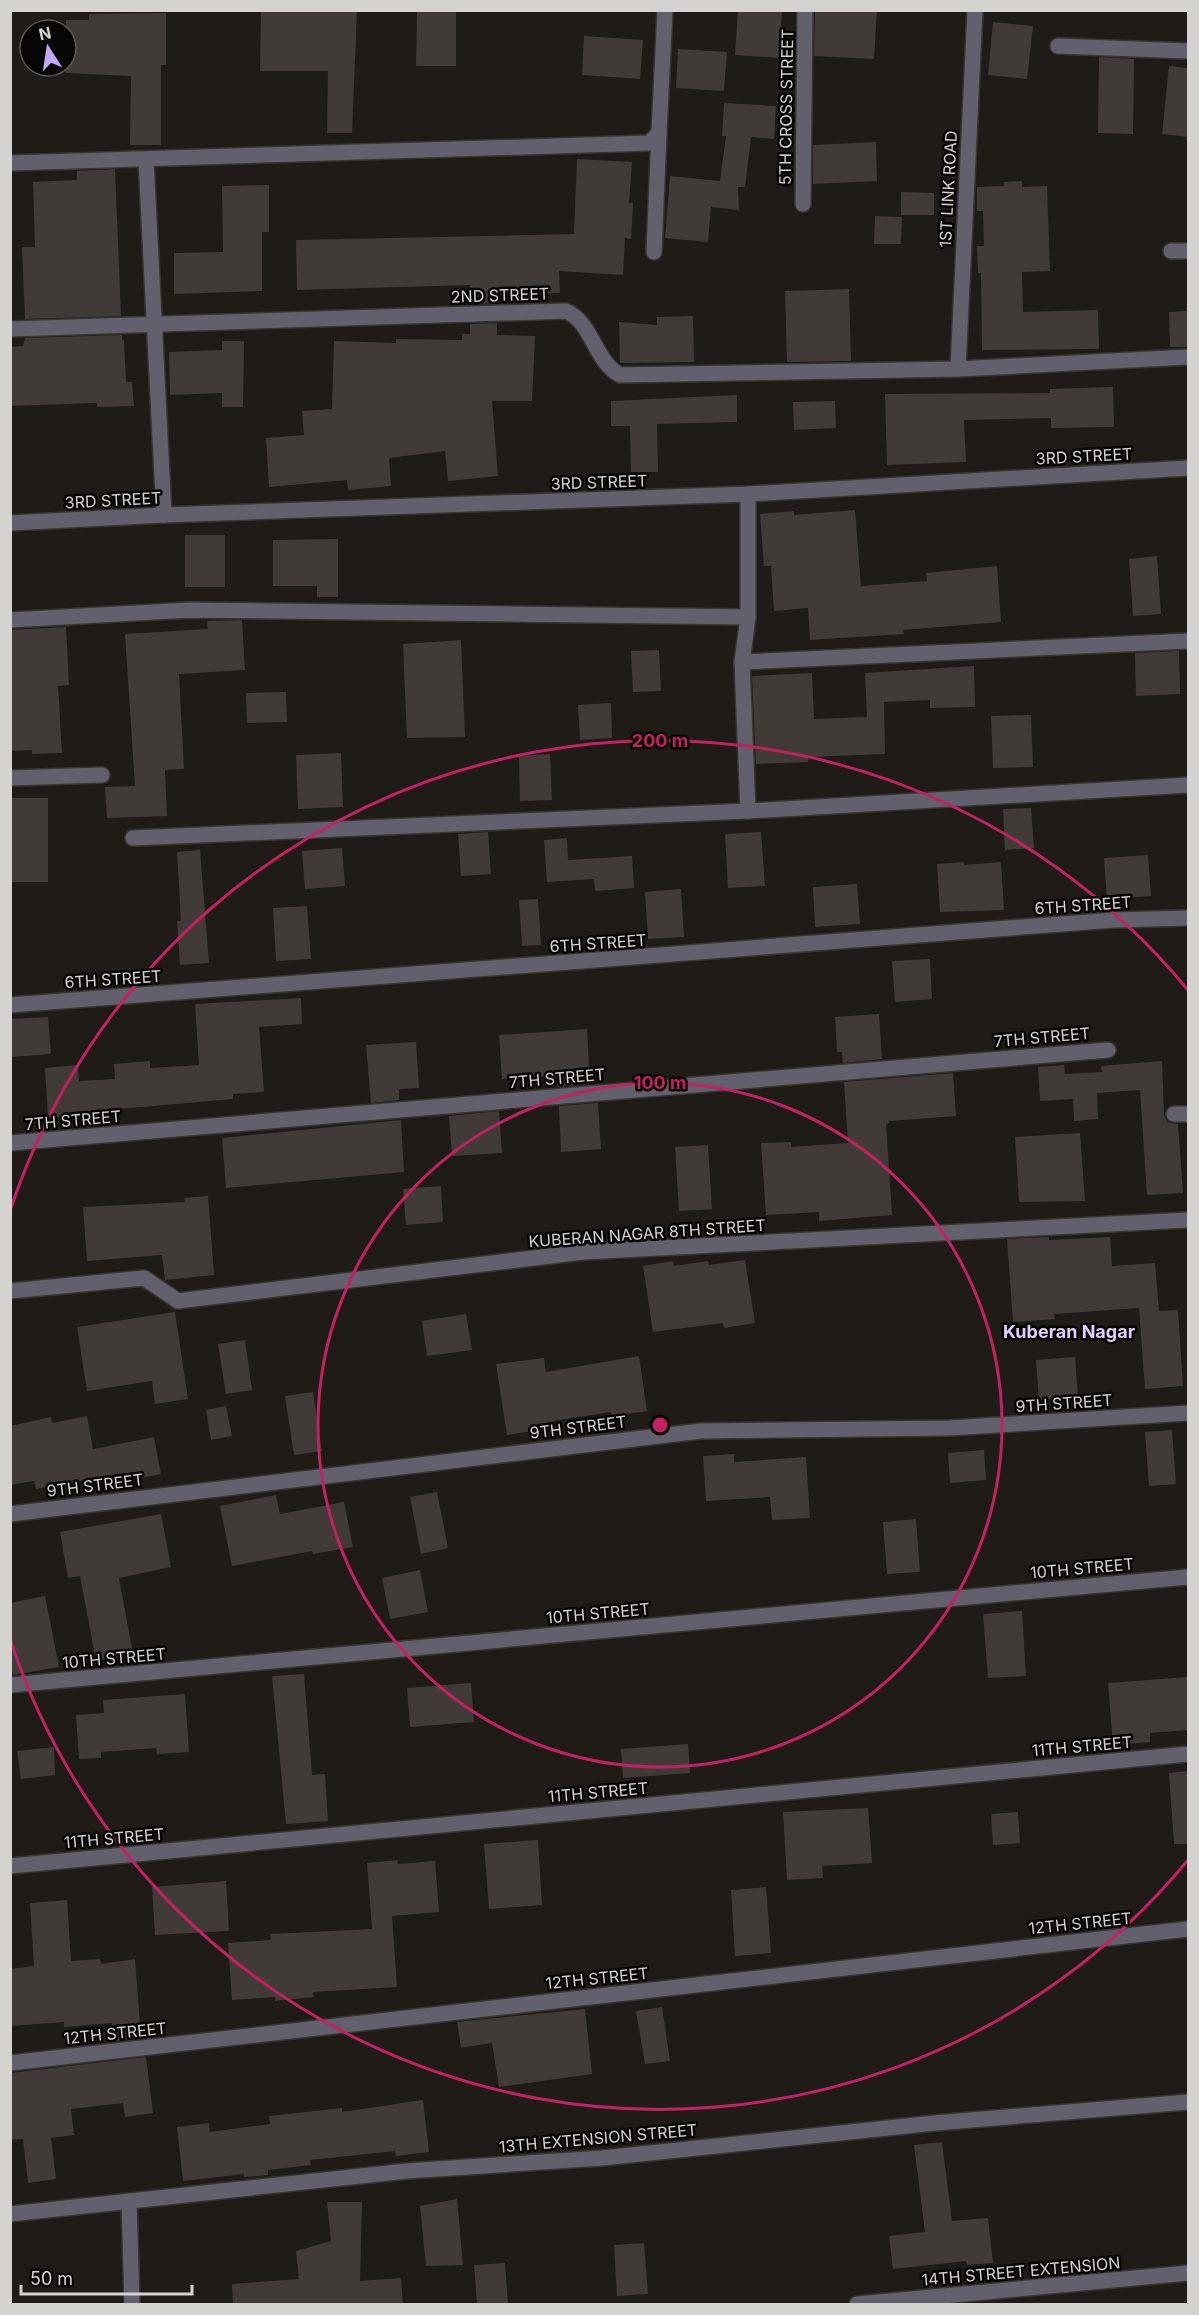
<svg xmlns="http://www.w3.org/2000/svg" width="1199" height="2315" font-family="Inter,sans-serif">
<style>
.building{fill:#403b36}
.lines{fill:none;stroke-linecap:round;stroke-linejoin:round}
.minor-casing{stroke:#383530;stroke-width:18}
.minor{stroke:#63606d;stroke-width:15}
.ring{fill:none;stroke:#c32161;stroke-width:3}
.labels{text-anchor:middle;stroke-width:5;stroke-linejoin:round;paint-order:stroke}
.street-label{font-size:16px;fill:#d5d3cf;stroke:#080605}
.neighbourhood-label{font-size:18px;font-weight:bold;fill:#ddd2fd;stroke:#080605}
.centre{fill:#c32161;stroke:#080605;stroke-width:3}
.ring-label{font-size:18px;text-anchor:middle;font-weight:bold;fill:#c32161;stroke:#080605;stroke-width:5;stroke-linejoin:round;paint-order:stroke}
</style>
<rect width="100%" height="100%" fill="#1f1b16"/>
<g class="building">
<polygon points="261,10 357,10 352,133 327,133 328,71 260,71"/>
<polygon points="738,10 782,10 779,58 735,55"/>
<polygon points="815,10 877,10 874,59 814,56"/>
<polygon points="417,12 456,12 456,66 416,66"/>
<polygon points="166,13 166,65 161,65 161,145 130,145 131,76 66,73 66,20 89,20 89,14"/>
<polygon points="993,22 1033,26 1027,79 988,75"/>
<polygon points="584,36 643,40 640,79 582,75"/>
<polygon points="678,49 727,52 724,91 676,88"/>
<polygon points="1099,57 1134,59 1133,134 1098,133"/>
<polygon points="1169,66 1188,68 1188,137 1162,134"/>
<polygon points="724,103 776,106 774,139 751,137 745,187 738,187 739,210 711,207 708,242 665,238 670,176 720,181 726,136 722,136"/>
<polygon points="876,142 877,181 813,184 813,145"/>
<polygon points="577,159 632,162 629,203 633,203 631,239 625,238 623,275 559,271 560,293 497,295 497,303 470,304 470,285 297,290 296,240 574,234"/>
<polygon points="115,169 121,316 25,319 22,247 35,247 33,182 77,180 77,171"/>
<polygon points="1022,181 1022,187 1047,186 1050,271 1022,272 1023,312 1098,310 1099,349 982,350 981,273 978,273 977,246 984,246 983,211 977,211 977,187 1004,186 1004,182"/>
<polygon points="269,185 269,232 262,232 262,291 174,294 174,253 223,252 222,186"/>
<polygon points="901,192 934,193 934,215 901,215"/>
<polygon points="875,216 902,217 901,244 874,244"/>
<polygon points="849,289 851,361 787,362 785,291"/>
<polygon points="1188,311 1188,347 1170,347 1169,312"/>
<polygon points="693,316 694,362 620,363 619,322 657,325 657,317"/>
<polygon points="497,323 497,335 535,336 532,401 492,401 498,476 448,481 445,451 389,458 391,486 348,490 347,480 269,487 266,438 304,435 302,411 332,409 334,341 396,343 396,339 462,340 462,334 470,334 470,324"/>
<polygon points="122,335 122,340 124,340 126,382 132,382 134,406 97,407 97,403 10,406 10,347 23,346 25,338"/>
<polygon points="222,341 244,341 243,407 222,407 222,393 170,395 169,352 222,350"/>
<polygon points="1113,387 1114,427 1051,428 1051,418 964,420 966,462 887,465 885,394 1050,393 1050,389"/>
<polygon points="737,395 737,422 657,424 658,472 631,472 630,426 611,426 611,401"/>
<polygon points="835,401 836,428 794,430 793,402"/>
<polygon points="855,510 861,586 927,581 926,573 997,566 1001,622 903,630 904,634 810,640 808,608 774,611 771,566 764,566 760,514 794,511 794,515"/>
<rect x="185" y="535" width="40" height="52"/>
<polygon points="338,539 338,597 317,597 317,586 273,586 273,540"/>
<polygon points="1157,556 1161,614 1133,616 1129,559"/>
<polygon points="242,620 245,670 179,674 184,769 165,770 167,816 107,818 105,787 135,786 125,634 208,629 207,621"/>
<polygon points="66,627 69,685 58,686 62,753 32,754 32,750 10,751 10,630"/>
<polygon points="461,640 465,737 407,738 403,644"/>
<polygon points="659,650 661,691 633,692 631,651"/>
<polygon points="1179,651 1180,694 1136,696 1135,653"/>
<polygon points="974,666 975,707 930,708 930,700 884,702 885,754 808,757 808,762 756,764 752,676 812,673 814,719 867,717 865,673"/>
<polygon points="286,692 287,722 247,723 246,693"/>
<polygon points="611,703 612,738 580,740 578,705"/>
<polygon points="1031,715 1033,767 993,768 991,716"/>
<polygon points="341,753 343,807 298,809 296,755"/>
<polygon points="550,754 552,800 520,801 519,756"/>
<rect x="10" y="798" width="38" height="84"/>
<polygon points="1031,808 1034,848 1005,850 1003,809"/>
<polygon points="488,832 491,874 461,876 458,834"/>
<polygon points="761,832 765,886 728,888 725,834"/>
<polygon points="567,838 568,860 632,856 634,888 595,891 594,879 547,882 544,840"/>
<polygon points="342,848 345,886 305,889 302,851"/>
<polygon points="200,850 209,963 180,965 177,921 181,921 177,852"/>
<polygon points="1148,855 1151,896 1107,899 1104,858"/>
<polygon points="964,862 964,865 1001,862 1004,910 940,912 937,864"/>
<polygon points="857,884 860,924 815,927 813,887"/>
<polygon points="681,889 684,937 648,939 645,892"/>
<polygon points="538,899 541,945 522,946 519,900"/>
<polygon points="307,906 311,959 276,961 273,908"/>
<polygon points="930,959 932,999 895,1002 892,961"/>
<polygon points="301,998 302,1024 259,1027 264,1092 233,1094 233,1099 107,1110 81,1113 82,1116 48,1118 45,1068 78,1065 79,1081 115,1079 114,1064 150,1061 150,1068 199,1065 195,1004"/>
<polygon points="879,1014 882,1059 843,1063 842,1052 837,1052 835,1017"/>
<polygon points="48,1017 51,1054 12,1057 10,1019"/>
<polygon points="587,1029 590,1084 557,1087 557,1076 502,1079 499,1035"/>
<polygon points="416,1042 419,1088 399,1089 399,1100 371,1103 366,1045"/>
<polygon points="1162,1061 1164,1115 1167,1122 1178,1124 1183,1193 1147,1195 1140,1090 1097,1093 1098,1119 1074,1121 1073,1099 1040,1101 1038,1067 1064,1065 1065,1074 1102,1072 1101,1066"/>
<polygon points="953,1073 956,1116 889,1121 889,1123 886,1124 892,1215 819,1221 819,1212 766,1215 761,1143 791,1142 791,1147 848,1143 844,1082"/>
<polygon points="598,1103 601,1149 561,1152 559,1106"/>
<polygon points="499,1111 502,1153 452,1156 449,1116"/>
<polygon points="401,1120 404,1172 226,1188 222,1138"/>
<polygon points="1080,1133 1085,1201 1019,1202 1015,1137"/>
<polygon points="708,1145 712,1209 679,1211 675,1147"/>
<polygon points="441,1186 443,1222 406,1225 403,1189"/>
<polygon points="208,1196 214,1275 165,1280 162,1255 87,1261 83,1207 185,1202 184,1198"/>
<polygon points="1049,1237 1049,1240 1110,1237 1112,1266 1155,1263 1159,1311 1178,1310 1183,1386 1145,1389 1139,1308 1054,1314 1055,1319 1013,1322 1007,1239"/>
<polygon points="745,1260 755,1323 724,1328 723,1323 653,1332 643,1266 673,1261 674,1266 708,1261 709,1265"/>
<polygon points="175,1312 188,1399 155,1404 152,1381 87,1391 77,1327"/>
<polygon points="466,1314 472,1350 427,1356 422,1321"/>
<polygon points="245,1340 252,1390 226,1394 218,1344"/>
<polygon points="639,1356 647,1411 612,1416 611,1412 553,1421 554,1428 507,1435 496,1364 544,1358 546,1372"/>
<polygon points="1075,1357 1078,1397 1039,1400 1036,1360"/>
<polygon points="313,1392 322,1451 294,1455 285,1396"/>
<polygon points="226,1406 232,1436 211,1440 206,1410"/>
<polygon points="87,1416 93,1449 154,1437 161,1474 126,1481 124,1473 36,1489 34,1481 10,1485 10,1426 51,1417 52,1423"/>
<polygon points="1172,1430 1176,1484 1149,1486 1145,1432"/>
<polygon points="984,1450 986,1480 950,1483 948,1453"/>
<polygon points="734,1454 734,1462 806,1457 810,1518 772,1520 770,1497 706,1501 703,1456"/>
<polygon points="437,1492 448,1548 421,1554 410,1497"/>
<polygon points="276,1495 280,1514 344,1502 353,1547 313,1554 312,1551 232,1566 220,1506"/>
<polygon points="161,1514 171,1567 119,1578 133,1654 96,1661 80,1576 68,1578 60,1532"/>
<polygon points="916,1519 920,1572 887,1574 883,1522"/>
<polygon points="420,1570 428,1612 390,1619 382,1578"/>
<polygon points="45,1596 59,1667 13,1675 10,1661 10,1603"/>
<polygon points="1022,1611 1026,1676 988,1678 983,1614"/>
<polygon points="304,1674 312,1775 325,1774 328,1821 286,1824 272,1676"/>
<polygon points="1188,1677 1188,1730 1150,1733 1150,1742 1113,1745 1108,1683"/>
<polygon points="471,1683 474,1722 410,1727 407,1688"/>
<polygon points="185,1694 189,1752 157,1754 156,1748 101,1752 101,1758 79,1759 76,1715 104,1713 103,1700"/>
<polygon points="688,1744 690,1773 623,1778 621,1749"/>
<polygon points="54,1747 55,1775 21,1779 17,1751"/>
<polygon points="1188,1771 1188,1844 1174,1844 1169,1773"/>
<polygon points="868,1808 872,1863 822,1866 823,1878 787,1880 783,1812"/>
<polygon points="1018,1812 1020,1843 993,1845 991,1814"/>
<polygon points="538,1840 542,1905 489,1909 484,1844"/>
<polygon points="397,1860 398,1864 435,1861 439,1912 392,1916 397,1987 313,1992 314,1997 275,2001 275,1997 232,2000 228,1943 271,1940 270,1934 372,1929 367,1863"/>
<polygon points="226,1881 229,1931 155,1935 152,1887"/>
<polygon points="766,1887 771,1953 735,1956 731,1890"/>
<polygon points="67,1900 71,1961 100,1959 101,1964 135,1959 141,2038 113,2041 112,2023 64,2027 64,2022 10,2026 10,1969 34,1966 30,1903"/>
<polygon points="662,2007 670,2061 645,2064 636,2011"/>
<polygon points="585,2009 592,2074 499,2087 492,2043 461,2048 457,2022"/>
<polygon points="146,2057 153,2113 125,2117 123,2103 71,2109 74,2135 51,2138 56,2179 28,2183 23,2139 10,2140 10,2073"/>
<polygon points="423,2100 429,2152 396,2156 395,2151 310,2160 311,2165 268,2170 268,2175 244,2177 244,2174 183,2181 177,2127 209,2123 210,2132 270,2124 269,2116 342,2108 342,2112"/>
<polygon points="942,2142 952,2221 988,2218 993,2263 967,2265 966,2261 893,2269 889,2236 925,2232 914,2145"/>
<polygon points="457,2199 463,2265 426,2266 420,2206"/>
<polygon points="327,2202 362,2202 360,2281 401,2278 403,2304 233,2304 232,2284 299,2279 296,2251 331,2241"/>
<polygon points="644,2243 648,2294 617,2296 614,2245"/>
<polygon points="505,2263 508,2304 477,2304 474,2265"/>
</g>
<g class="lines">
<g class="minor-casing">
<g id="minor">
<polyline points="1058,46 1188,51"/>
<polyline points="146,160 164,515"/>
<polyline points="10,163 649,143 659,133 665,10"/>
<polyline points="803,204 805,10"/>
<polyline points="1171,251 1188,251"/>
<polyline points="654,252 659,133"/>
<path d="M10 329 566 311C593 323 594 361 620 375L958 369 1188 357"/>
<polyline points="958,369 975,10"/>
<polyline points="10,523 164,515 748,494 1188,468"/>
<polyline points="10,620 190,610 748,617"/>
<polyline points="742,662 1188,641"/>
<polyline points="10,778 102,775"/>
<polyline points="748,811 742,662 748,617 748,494"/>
<polyline points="133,838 748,811 1188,785"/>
<polyline points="10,1005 1114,920 1188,918"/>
<polyline points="1174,1114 1188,1114"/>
<polyline points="10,1143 1108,1050"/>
<polyline points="10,1291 144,1278 178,1301 583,1252 1188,1220"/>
<polyline points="10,1514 701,1431 949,1428 1188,1413"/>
<polyline points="10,1685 1188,1577"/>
<polyline points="10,1866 1188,1754"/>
<polyline points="10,2063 1188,1929"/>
<polyline points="129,2201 132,2304"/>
<polyline points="10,2214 407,2171 602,2158 935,2123 1188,2102"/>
<polyline points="857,2304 1188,2273"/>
</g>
</g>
<use href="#minor" class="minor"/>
</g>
<g class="ring">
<circle cx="660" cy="1425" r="342"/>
<path d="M1188 1860A684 684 0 0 1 11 1642M11 1208A684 684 0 0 1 1188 990"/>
</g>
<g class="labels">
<g class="street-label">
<text transform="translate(786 107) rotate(-89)" y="6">5TH CROSS STREET</text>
<text transform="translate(948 189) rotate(-87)" y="6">1ST LINK ROAD</text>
<text transform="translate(500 295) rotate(-2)" y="6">2ND STREET</text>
<text transform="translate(1084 456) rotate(-3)" y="6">3RD STREET</text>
<text transform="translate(599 482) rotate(-2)" y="6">3RD STREET</text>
<text transform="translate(113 500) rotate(-3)" y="6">3RD STREET</text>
<text transform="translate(1083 905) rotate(-4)" y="6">6TH STREET</text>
<text transform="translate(598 943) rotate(-4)" y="6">6TH STREET</text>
<text transform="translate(113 979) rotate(-4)" y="6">6TH STREET</text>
<text transform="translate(1042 1037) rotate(-5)" y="6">7TH STREET</text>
<text transform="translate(557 1078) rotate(-5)" y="6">7TH STREET</text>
<text transform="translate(73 1120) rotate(-5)" y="6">7TH STREET</text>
<text transform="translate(647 1233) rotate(-4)" y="6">KUBERAN NAGAR 8TH STREET</text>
<text transform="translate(1064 1403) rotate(-4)" y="6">9TH STREET</text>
<text transform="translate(578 1427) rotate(-7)" y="6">9TH STREET</text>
<text transform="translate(95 1485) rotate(-7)" y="6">9TH STREET</text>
<text transform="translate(1082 1568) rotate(-5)" y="6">10TH STREET</text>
<text transform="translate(598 1613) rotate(-5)" y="6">10TH STREET</text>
<text transform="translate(114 1658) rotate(-5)" y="6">10TH STREET</text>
<text transform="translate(1082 1746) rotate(-5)" y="6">11TH STREET</text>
<text transform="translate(598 1792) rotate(-5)" y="6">11TH STREET</text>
<text transform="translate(114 1838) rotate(-5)" y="6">11TH STREET</text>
<text transform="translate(1080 1923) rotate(-6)" y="6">12TH STREET</text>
<text transform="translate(597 1978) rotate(-6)" y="6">12TH STREET</text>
<text transform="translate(115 2033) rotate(-6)" y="6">12TH STREET</text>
<text transform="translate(598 2138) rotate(-5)" y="6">13TH EXTENSION STREET</text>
<text transform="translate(1021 2271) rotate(-5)" y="6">14TH STREET EXTENSION</text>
</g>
<g class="neighbourhood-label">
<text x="1069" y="1338">Kuberan Nagar</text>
</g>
</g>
<circle cx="660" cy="1425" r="9" class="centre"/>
<g class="ring-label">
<text x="660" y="747">200 m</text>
<text x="660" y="1089">100 m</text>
</g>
<rect width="1199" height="2315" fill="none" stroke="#d5d3cf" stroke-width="24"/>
<g transform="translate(48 48) rotate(348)"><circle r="28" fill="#080605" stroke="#5a5856" stroke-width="1.5"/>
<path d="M0-4.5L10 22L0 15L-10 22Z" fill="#bfa9f4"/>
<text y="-9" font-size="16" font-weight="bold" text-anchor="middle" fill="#d5d3cf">N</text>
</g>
<path d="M21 2285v9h171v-9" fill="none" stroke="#d5d3cf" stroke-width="3"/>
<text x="30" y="2285" font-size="18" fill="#d5d3cf" stroke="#080605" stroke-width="4.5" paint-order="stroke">50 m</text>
</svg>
